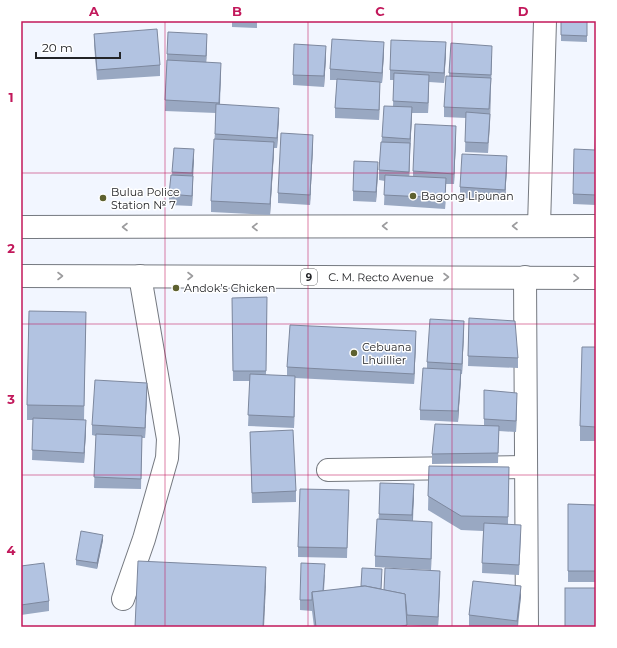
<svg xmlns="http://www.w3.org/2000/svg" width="617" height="648" font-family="Montserrat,sans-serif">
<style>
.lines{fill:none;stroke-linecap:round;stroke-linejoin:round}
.minor-casing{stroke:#757980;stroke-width:24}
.highway-casing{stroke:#757980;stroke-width:24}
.minor{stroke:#fff;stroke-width:22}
.highway{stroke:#fff;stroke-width:22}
.wall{fill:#99a8c2}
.shaded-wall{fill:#7d889e}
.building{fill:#b2c3e1;stroke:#7d889e}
.oneway{stroke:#9c9c9e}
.grid{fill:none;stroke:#c2185b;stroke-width:1;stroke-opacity:0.55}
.poi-dot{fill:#5e612f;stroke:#fff;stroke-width:1.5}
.labels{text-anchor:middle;stroke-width:3;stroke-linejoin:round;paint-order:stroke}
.shield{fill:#fff;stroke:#656668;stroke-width:1}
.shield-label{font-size:10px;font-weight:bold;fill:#232427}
.poi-label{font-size:11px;fill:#232427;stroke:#fff;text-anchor:start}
.street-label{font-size:11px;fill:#232427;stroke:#fff}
.neatline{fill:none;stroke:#c2185b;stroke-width:1.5}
.grid-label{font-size:13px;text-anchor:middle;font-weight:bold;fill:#c2185b}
</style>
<rect width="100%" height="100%" fill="#f2f6ff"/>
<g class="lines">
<g class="minor-casing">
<g id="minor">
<polyline points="539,226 545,21"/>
<polyline points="525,277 527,627"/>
<polyline points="328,470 526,467"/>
<polyline points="123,599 144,539 167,458 168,439 140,276"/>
</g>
</g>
<g class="highway-casing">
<g id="highway">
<polyline points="21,227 596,226"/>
<path id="s1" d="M21 276 596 278"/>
</g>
</g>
<use href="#minor" class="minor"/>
<use href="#highway" class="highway"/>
</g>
<g class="wall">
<polygon points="232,21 257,21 257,28 232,27"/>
<polygon points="587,21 587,42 561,41 561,35"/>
<polygon points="94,34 160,65 160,76 97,80 94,45"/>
<polygon points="451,43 492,56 488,153 465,152 466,118 444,117 444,107 449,76"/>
<polygon points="207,45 206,62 221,73 220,104 279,118 277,148 274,148 270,215 211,212 211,201 216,113 165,111 167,54"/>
<polygon points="384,52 382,83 380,83 379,120 335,118 335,108 337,80 330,80 330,69"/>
<polygon points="446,53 444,83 429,82 428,113 412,113 409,176 413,176 413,171 456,137 454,184 446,184 445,209 384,205 385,181 379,180 379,170 382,137 393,106 394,80 390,80 390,70"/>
<polygon points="326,56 324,87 293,85 293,75"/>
<polygon points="596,119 596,205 573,204 573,194 595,150"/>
<polygon points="313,145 310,205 278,203 278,193"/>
<polygon points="174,148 194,159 192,206 169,205 169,194 172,175"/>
<polygon points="507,166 505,200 460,198 460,187"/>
<polygon points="378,173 376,202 353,201 353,191"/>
<polygon points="267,297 266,375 287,376 287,367 416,342 414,384 295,378 294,428 248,426 250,381 233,381 232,298"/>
<polygon points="86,312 84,420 86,431 84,463 32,460 33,420 27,420 27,405"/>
<polygon points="469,318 518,358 518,368 468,366"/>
<polygon points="464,331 462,374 461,374 458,422 420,420 420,410 427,368 427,362"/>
<polygon points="596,347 596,441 580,441 580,426"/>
<polygon points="484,390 517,403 516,432 499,431 498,463 432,464 432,454 484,425"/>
<polygon points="147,393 145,438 142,438 141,489 94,488 96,436 92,435 92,425"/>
<polygon points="250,432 296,491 296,502 252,503"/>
<polygon points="429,466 509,467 508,524 521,535 519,575 482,573 483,531 461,530 428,510"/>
<polygon points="349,490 347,558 298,557 298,547"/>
<polygon points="414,495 413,521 432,532 431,570 375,567 375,556 379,514"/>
<polygon points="568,504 596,505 596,582 568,582"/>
<polygon points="103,540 97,569 76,565 76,560"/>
<polygon points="21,566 49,601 49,611 21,615"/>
<polygon points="325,574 324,591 361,586 382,579 381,589 384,590 440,581 438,627 407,625 407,627 314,627 312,611 300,610 300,600"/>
<polygon points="521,596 518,627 480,627 469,626 469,615"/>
</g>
<g class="shaded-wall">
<polygon points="207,34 207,45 206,67 206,56"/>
<polygon points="384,42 384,52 382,83 382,73"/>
<polygon points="446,42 446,53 444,83 444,73"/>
<polygon points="326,46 326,56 324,87 324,76"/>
<polygon points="492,46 490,124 488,153 491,75"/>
<polygon points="221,63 221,73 219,114 219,103"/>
<polygon points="429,75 429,85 428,113 428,103"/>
<polygon points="380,82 380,92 379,120 379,110"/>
<polygon points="412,107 412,117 410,149 410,139"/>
<polygon points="279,108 279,118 277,148 277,138"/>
<polygon points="456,126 456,137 454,184 454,174"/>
<polygon points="313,135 313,145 310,205 310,195"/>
<polygon points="274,142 274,152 270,215 270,204"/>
<polygon points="410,143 410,154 409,182 409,172"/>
<polygon points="194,149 194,159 192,184 192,173"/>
<polygon points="507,156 507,166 505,200 505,190"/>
<polygon points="378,162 378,173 376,202 376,192"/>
<polygon points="193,176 193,187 192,206 192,196"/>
<polygon points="446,178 446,188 445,209 445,198"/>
<polygon points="464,321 464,331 462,374 462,364"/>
<polygon points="416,331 416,342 414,384 414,374"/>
<polygon points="461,370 461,380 458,422 458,411"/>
<polygon points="295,376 295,386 294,428 294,417"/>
<polygon points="147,383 147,393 145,438 145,428"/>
<polygon points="517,393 517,403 516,432 516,421"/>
<polygon points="86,420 86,431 84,463 84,453"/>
<polygon points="414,484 414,495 412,526 412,515"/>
<polygon points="432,522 432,532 431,570 431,559"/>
<polygon points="103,535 103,540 97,569 97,563"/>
<polygon points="266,567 266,584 264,627 263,627"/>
<polygon points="440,571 440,581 438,627 438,617"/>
<polygon points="521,586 521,596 517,627 517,621"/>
<polygon points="407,625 407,627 397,627"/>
</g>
<g class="building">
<polygon points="561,21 587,21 587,36 561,35"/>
<polygon points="157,29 160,65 97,70 94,34"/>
<polygon points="168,32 207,34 206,56 167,54"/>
<polygon points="332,39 384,42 382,73 330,69"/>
<polygon points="391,40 446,42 444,73 390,70"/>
<polygon points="451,43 492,46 491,75 449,73"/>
<polygon points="294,44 326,46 324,76 293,75"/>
<polygon points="167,60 221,63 219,103 165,100"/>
<polygon points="394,73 429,75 428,103 393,101"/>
<polygon points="446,76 491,78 489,109 444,107"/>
<polygon points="337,79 380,82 379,110 335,108"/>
<polygon points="216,104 279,108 277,138 215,134"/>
<polygon points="384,106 412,107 410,139 382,137"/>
<polygon points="466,112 490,114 488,143 465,142"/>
<polygon points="596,119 596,195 573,194 574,149 595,150"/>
<polygon points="415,124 456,126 454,174 413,171"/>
<polygon points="281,133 313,135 310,195 278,193"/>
<polygon points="214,139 274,142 270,204 211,201"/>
<polygon points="381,142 410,143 409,172 379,170"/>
<polygon points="174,148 194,149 192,173 172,172"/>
<polygon points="462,154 507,156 505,190 460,187"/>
<polygon points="354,161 378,162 376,192 353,191"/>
<polygon points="171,175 193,176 192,196 169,194"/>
<polygon points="385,175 446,178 445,198 384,195"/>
<polygon points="267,297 266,371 233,371 232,298"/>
<polygon points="29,311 86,312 84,406 27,405"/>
<polygon points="469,318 515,321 518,358 468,356"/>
<polygon points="430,319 464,321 462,364 427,362"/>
<polygon points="290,325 416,331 414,374 287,367"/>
<polygon points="582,347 596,347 596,427 580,426"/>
<polygon points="423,368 461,370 458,411 420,410"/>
<polygon points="250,374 295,376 294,417 248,415"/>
<polygon points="95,380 147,383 145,428 92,425"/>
<polygon points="484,390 517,393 516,421 484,419"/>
<polygon points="33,418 86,420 84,453 32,450"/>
<polygon points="435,424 499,426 498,453 432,454"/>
<polygon points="293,430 296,491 252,493 250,432"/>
<polygon points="96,434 142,436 141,479 94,477"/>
<polygon points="429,466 509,467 508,517 461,516 428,496"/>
<polygon points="380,483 414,484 412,515 379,514"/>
<polygon points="300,489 349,490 347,548 298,547"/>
<polygon points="568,504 596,505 596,571 568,571"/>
<polygon points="377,519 432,522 431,559 375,556"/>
<polygon points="484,523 521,525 519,565 482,563"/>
<polygon points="81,531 103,535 97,563 76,560"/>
<polygon points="138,561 266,567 263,627 135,627"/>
<polygon points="44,563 49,601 21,605 21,566"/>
<polygon points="301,563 325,564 323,591 312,592 312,600 300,600"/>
<polygon points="362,568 382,569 381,589 365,586 361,586"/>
<polygon points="385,568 440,571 438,617 407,615 405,594 384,590"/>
<polygon points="473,581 521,586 517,621 469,615"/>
<polygon points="365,586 405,594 407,625 397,627 316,627 312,592"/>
<rect x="565" y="588" width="31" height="39"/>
</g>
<defs><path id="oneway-chevron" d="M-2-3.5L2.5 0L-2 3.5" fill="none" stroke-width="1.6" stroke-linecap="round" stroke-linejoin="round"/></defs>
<g class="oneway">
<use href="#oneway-chevron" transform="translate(385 226) rotate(180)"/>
<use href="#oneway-chevron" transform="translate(515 226) rotate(180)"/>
<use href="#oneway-chevron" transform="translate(125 227) rotate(180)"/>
<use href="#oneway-chevron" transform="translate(255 227) rotate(180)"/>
<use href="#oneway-chevron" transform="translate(60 276)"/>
<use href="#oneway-chevron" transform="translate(190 276)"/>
<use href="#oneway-chevron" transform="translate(446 277)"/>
<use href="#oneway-chevron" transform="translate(576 278) rotate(1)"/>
</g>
<path class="grid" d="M165 21V627M308 21V627M452 21V627M21 173H596M21 324H596M21 475H596"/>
<g class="poi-dot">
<circle cx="413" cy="196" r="4"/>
<circle cx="103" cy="198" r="4"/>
<circle cx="176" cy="288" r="4"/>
<circle cx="354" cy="353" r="4"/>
</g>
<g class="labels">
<rect class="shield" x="301" y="269" width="16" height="16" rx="3"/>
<g class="shield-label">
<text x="309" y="281">9</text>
</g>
<g class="poi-label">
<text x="111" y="196">Bulua Police<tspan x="111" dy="13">Station № 7</tspan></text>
<text x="421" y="200">Bagong Lipunan</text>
<text x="184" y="292">Andok’s Chicken</text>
<text x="362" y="351">Cebuana<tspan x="362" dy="13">Lhuillier</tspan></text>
</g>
<g class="street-label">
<text dy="4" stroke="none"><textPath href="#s1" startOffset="360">C. M. Recto Avenue</textPath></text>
</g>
</g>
<rect width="617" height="648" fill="none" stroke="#ffffff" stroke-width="44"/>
<path d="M36 52v6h84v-6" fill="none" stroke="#232427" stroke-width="2"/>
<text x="42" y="52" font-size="12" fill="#232427" stroke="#ffffff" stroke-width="3" paint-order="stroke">20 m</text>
<rect x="22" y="22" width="573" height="604" class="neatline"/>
<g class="grid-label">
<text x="94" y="16">A</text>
<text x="237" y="16">B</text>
<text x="380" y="16">C</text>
<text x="523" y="16">D</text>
<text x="11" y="102">1</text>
<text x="11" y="253">2</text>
<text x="11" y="404">3</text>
<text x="11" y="555">4</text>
</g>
</svg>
